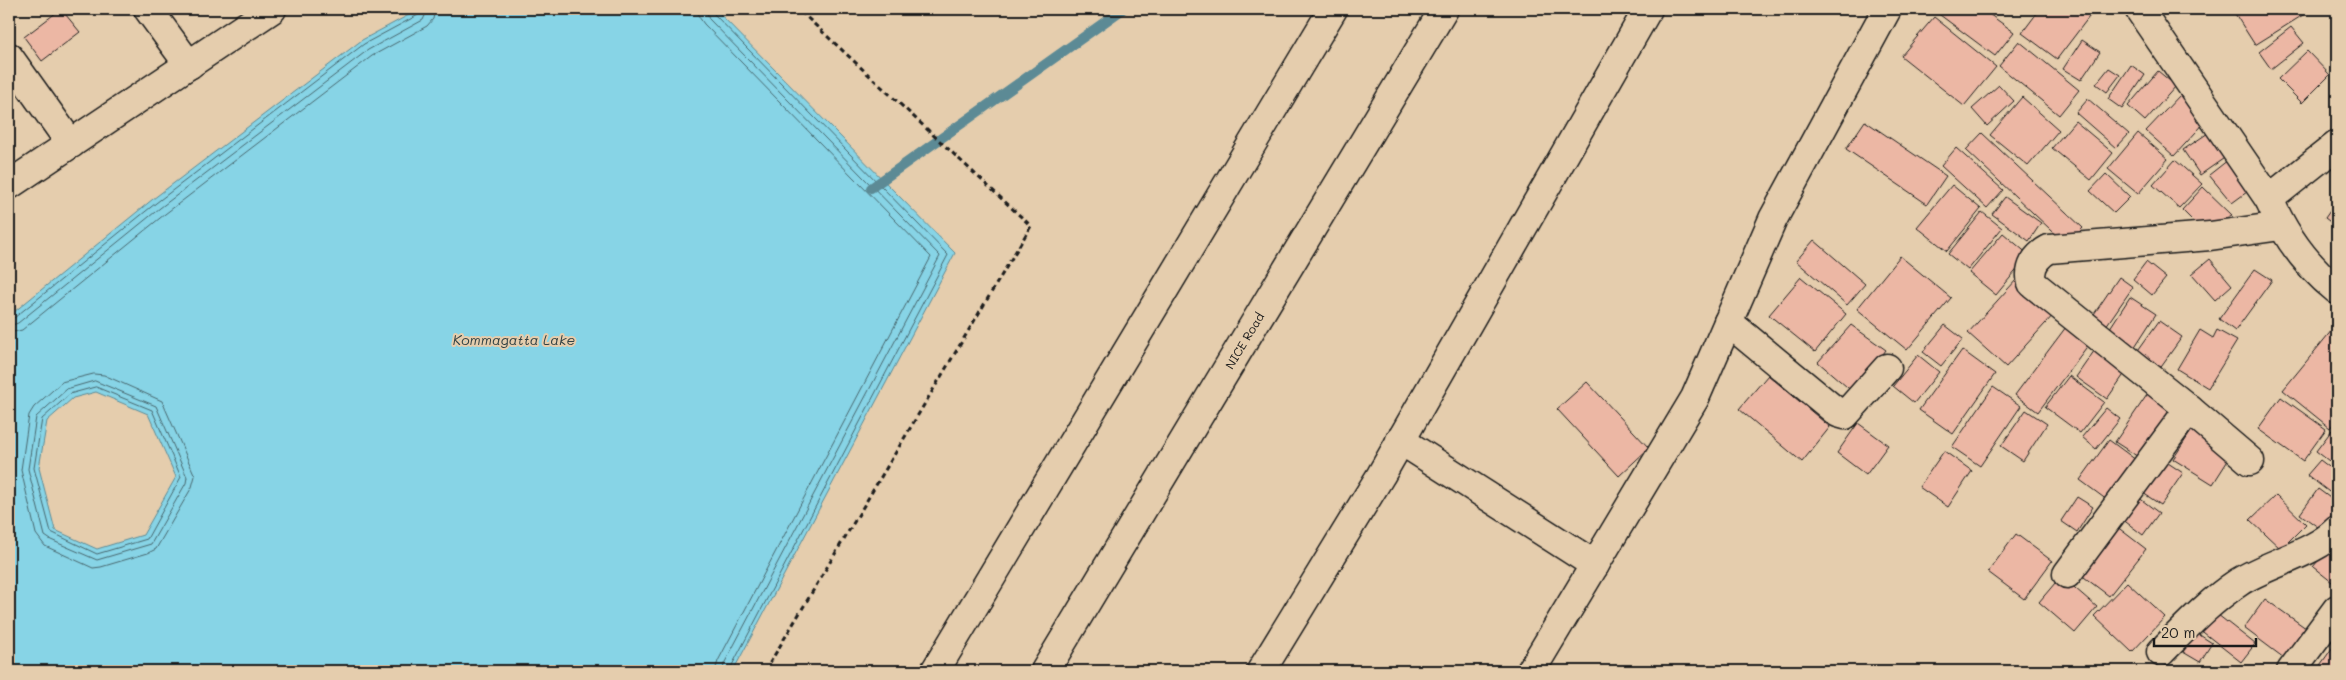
<svg xmlns="http://www.w3.org/2000/svg" width="2346" height="680" font-family="Mali,sans-serif">
<style>
.water{fill:#87d4e6;stroke:#5c8a95;fill-rule:evenodd}
.lines{fill:none;stroke-linecap:round;stroke-linejoin:round}
.shore{stroke:#47666d;stroke-width:1}
.stream{stroke:#5c8a95;stroke-width:10}
.building{fill:#ecb7a4;stroke:#1c1c1c}
.minor-casing{stroke:#1c1c1c;stroke-width:31}
.motorway-casing{stroke:#1c1c1c;stroke-width:31}
.path{stroke:#1c1c1c;stroke-width:3;stroke-dasharray:5 4;stroke-linecap:butt}
.minor{stroke:#e5cdad;stroke-width:28}
.motorway{stroke:#e5cdad;stroke-width:28}
.labels{text-anchor:middle;stroke-width:4;stroke-linejoin:round;paint-order:stroke}
.street-label{font-size:12px;fill:#1c1c1c;stroke:#e5cdad}
.water-label{font-size:14px;font-style:italic;fill:#314144;stroke:#e5cdad}
</style>
<rect width="100%" height="100%" fill="#e5cdad"/>
<filter id="ink" filterUnits="userSpaceOnUse"><feTurbulence type="fractalNoise" baseFrequency=".02" numOctaves="2"/><feDisplacementMap in="SourceGraphic" scale="10" xChannelSelector="R" yChannelSelector="G"/><feConvolveMatrix kernelMatrix="1 2 1 2 8 2 1 2 1" color-interpolation-filters="sRGB"/></filter>
<g filter="url(#ink)">
<path class="water" d="M420 9H715L955 253 733 671H9V316L153 199 362 40ZM96 392 148 414 176 477 143 535 97 549 55 530 39 468 47 421 73 398Z"/>
<g class="lines">
<g class="shore">
<polyline points="698,9 699,17 704,24 931,257 718,661 715,671"/>
<polyline points="706,9 709,19 940,256 724,664 723,671"/>
<polyline points="712,9 714,14 948,255 729,671"/>
<polyline points="9,320 14,318 156,203 364,44 418,15 421,9"/>
<polyline points="9,326 18,323 160,208 368,50 423,20 428,9"/>
<polyline points="9,333 22,330 165,214 372,56 427,26 433,19 435,9"/>
<polygon points="94,374 104,375 162,401 195,476 192,487 156,549 148,553 101,567 93,568 45,546 36,534 21,470 29,415 34,407 62,382"/>
<polygon points="95,381 156,406 187,477 186,483 151,544 97,560 51,540 45,536 28,469 36,417 67,389"/>
<polygon points="96,387 152,410 181,477 147,539 97,554 51,532 34,468 42,419 70,394"/>
</g>
<polyline class="stream" points="871,188 1123,9"/>
</g>
<g class="building">
<polygon points="61,9 80,32 42,61 24,37"/>
<polygon points="1932,9 1982,9 2014,32 1995,56"/>
<polygon points="2040,9 2095,9 2057,59 2022,33"/>
<polygon points="2232,9 2310,9 2311,10 2255,45"/>
<polygon points="1934,17 1996,67 1964,106 1901,56"/>
<polygon points="2291,27 2304,43 2271,69 2259,52"/>
<polygon points="2082,40 2100,52 2081,80 2063,69"/>
<polygon points="2019,41 2079,90 2059,115 1999,66"/>
<polygon points="2307,51 2330,75 2302,103 2278,79"/>
<polygon points="2131,65 2145,75 2122,109 2108,99"/>
<polygon points="2109,68 2120,75 2107,92 2096,84"/>
<polygon points="2158,71 2176,86 2145,121 2128,106"/>
<polygon points="1999,85 2014,101 1987,126 1972,109"/>
<polygon points="2181,94 2208,119 2174,156 2146,131"/>
<polygon points="2022,97 2059,130 2028,166 1990,135"/>
<polygon points="2088,99 2129,134 2116,148 2076,113"/>
<polygon points="1865,121 1946,176 1927,204 1846,149"/>
<polygon points="2075,121 2113,153 2091,180 2052,148"/>
<polygon points="2214,129 2230,154 2200,175 2183,150"/>
<polygon points="1982,133 2083,228 2067,245 1966,150"/>
<polygon points="2138,133 2168,159 2138,194 2108,169"/>
<polygon points="1956,148 2003,190 1987,208 1941,166"/>
<polygon points="2175,160 2202,184 2179,208 2153,185"/>
<polygon points="2228,160 2251,189 2232,203 2209,175"/>
<polygon points="2106,174 2130,197 2114,213 2090,191"/>
<polygon points="1952,185 1981,209 1947,251 1917,227"/>
<polygon points="2203,187 2232,215 2202,230 2182,210"/>
<polygon points="2005,197 2041,223 2029,241 1992,214"/>
<polygon points="2337,201 2337,227 2325,218"/>
<polygon points="1982,212 2002,228 1968,270 1948,254"/>
<polygon points="2003,233 2029,255 1996,295 1969,273"/>
<polygon points="1814,240 1865,284 1847,305 1796,261"/>
<polygon points="1900,256 1951,298 1907,350 1857,309"/>
<polygon points="2210,259 2232,285 2215,300 2192,274"/>
<polygon points="2146,262 2166,278 2152,295 2133,279"/>
<polygon points="2255,269 2272,280 2235,331 2219,319"/>
<polygon points="1801,277 1846,314 1815,352 1769,315"/>
<polygon points="2119,277 2133,287 2106,326 2092,317"/>
<polygon points="2017,279 2055,313 2006,367 1968,333"/>
<polygon points="2130,297 2156,314 2134,348 2108,331"/>
<polygon points="2159,321 2182,337 2154,376 2131,360"/>
<polygon points="2337,324 2337,419 2330,428 2283,390"/>
<polygon points="1851,325 1886,350 1854,393 1818,362"/>
<polygon points="1945,325 1963,339 1941,366 1923,352"/>
<polygon points="2066,327 2089,344 2038,412 2015,395"/>
<polygon points="2200,330 2213,338 2217,330 2237,341 2208,388 2177,369"/>
<polygon points="2099,344 2130,366 2107,399 2076,377"/>
<polygon points="1962,350 1995,374 1953,434 1919,410"/>
<polygon points="1918,355 1939,372 1914,403 1893,386"/>
<polygon points="1768,375 1830,427 1802,462 1739,409"/>
<polygon points="2069,376 2104,402 2080,433 2045,407"/>
<polygon points="1587,382 1649,448 1619,476 1557,409"/>
<polygon points="1993,387 2021,406 1980,466 1952,447"/>
<polygon points="2151,389 2179,408 2143,460 2115,442"/>
<polygon points="2281,397 2326,429 2303,461 2258,429"/>
<polygon points="2106,408 2120,419 2096,449 2082,437"/>
<polygon points="2026,410 2047,424 2023,461 2001,446"/>
<polygon points="1858,423 1888,445 1866,475 1837,453"/>
<polygon points="2194,427 2234,451 2213,484 2173,459"/>
<polygon points="2332,430 2337,434 2337,467 2316,451"/>
<polygon points="2109,440 2140,463 2111,503 2080,480"/>
<polygon points="1944,451 1972,471 1948,507 1919,487"/>
<polygon points="2320,460 2337,473 2337,498 2307,475"/>
<polygon points="2165,461 2183,473 2161,505 2143,493"/>
<polygon points="2318,489 2337,503 2337,518 2326,533 2300,514"/>
<polygon points="2276,495 2306,524 2281,549 2250,520"/>
<polygon points="2077,497 2093,507 2077,532 2061,521"/>
<polygon points="2138,497 2159,513 2143,535 2122,519"/>
<polygon points="2116,526 2146,549 2109,596 2080,574"/>
<polygon points="2016,534 2052,561 2024,599 1988,572"/>
<polygon points="2337,538 2337,586 2313,567"/>
<polygon points="2061,576 2097,607 2075,633 2039,602"/>
<polygon points="2127,582 2165,617 2132,652 2094,616"/>
<polygon points="2265,599 2310,631 2288,661 2244,628"/>
<polygon points="2213,611 2255,644 2241,662 2199,629"/>
<polygon points="2195,632 2212,643 2200,662 2183,652"/>
<polygon points="2335,644 2337,646 2337,671 2316,671"/>
</g>
<g class="lines">
<g class="minor-casing">
<g id="minor">
<polyline points="148,9 189,65"/>
<path d="M2139 9 2269 199C2284 234 2307 266 2337 290"/>
<polyline points="9,57 71,144"/>
<polyline points="9,185 272,9"/>
<polyline points="2269,199 2337,145"/>
<polyline points="1728,322 1838,413 1845,415 1887,368"/>
<polyline points="1400,440 1595,565"/>
<path d="M2250 461 2189 409 2032 283C2028 268 2036 256 2049 249L2210 236 2281 226"/>
<polyline points="2067,574 2189,409"/>
<path d="M2161 652C2186 627 2209 602 2239 582 2267 564 2315 553 2337 530"/>
<polyline points="1261,671 1381,475 1648,9"/>
<polyline points="1531,671 1695,398 1773,219 1887,9"/>
<polyline points="2291,671 2337,609"/>
</g>
</g>
<g class="motorway-casing">
<g id="motorway">
<polyline points="935,671 1333,9"/>
<polyline points="1045,671 1444,9"/>
</g>
</g>
<polyline class="path" points="765,671 1031,226 798,9"/>
<use href="#minor" class="minor"/>
<use href="#motorway" class="motorway"/>
</g>
</g>
<g class="labels">
<g class="street-label">
<text transform="translate(1245 341) rotate(-59)" y="4">NICE Road</text>
</g>
<g class="water-label">
<text x="514" y="345">Kommagatta Lake</text>
</g>
</g>
<rect width="2346" height="680" fill="none" stroke="#e5cdad" stroke-width="30"/>
<rect x="15" y="15" width="2316" height="650" fill="none" stroke="#1c1c1c" stroke-width="2" filter="url(#ink)"/>
<path d="M2154 638v8h102v-8" fill="none" stroke="#1c1c1c" stroke-width="2.5"/>
<text x="2161" y="638" font-size="15" fill="#1c1c1c" stroke="#e5cdad" stroke-width="4" paint-order="stroke">20 m</text>
</svg>
